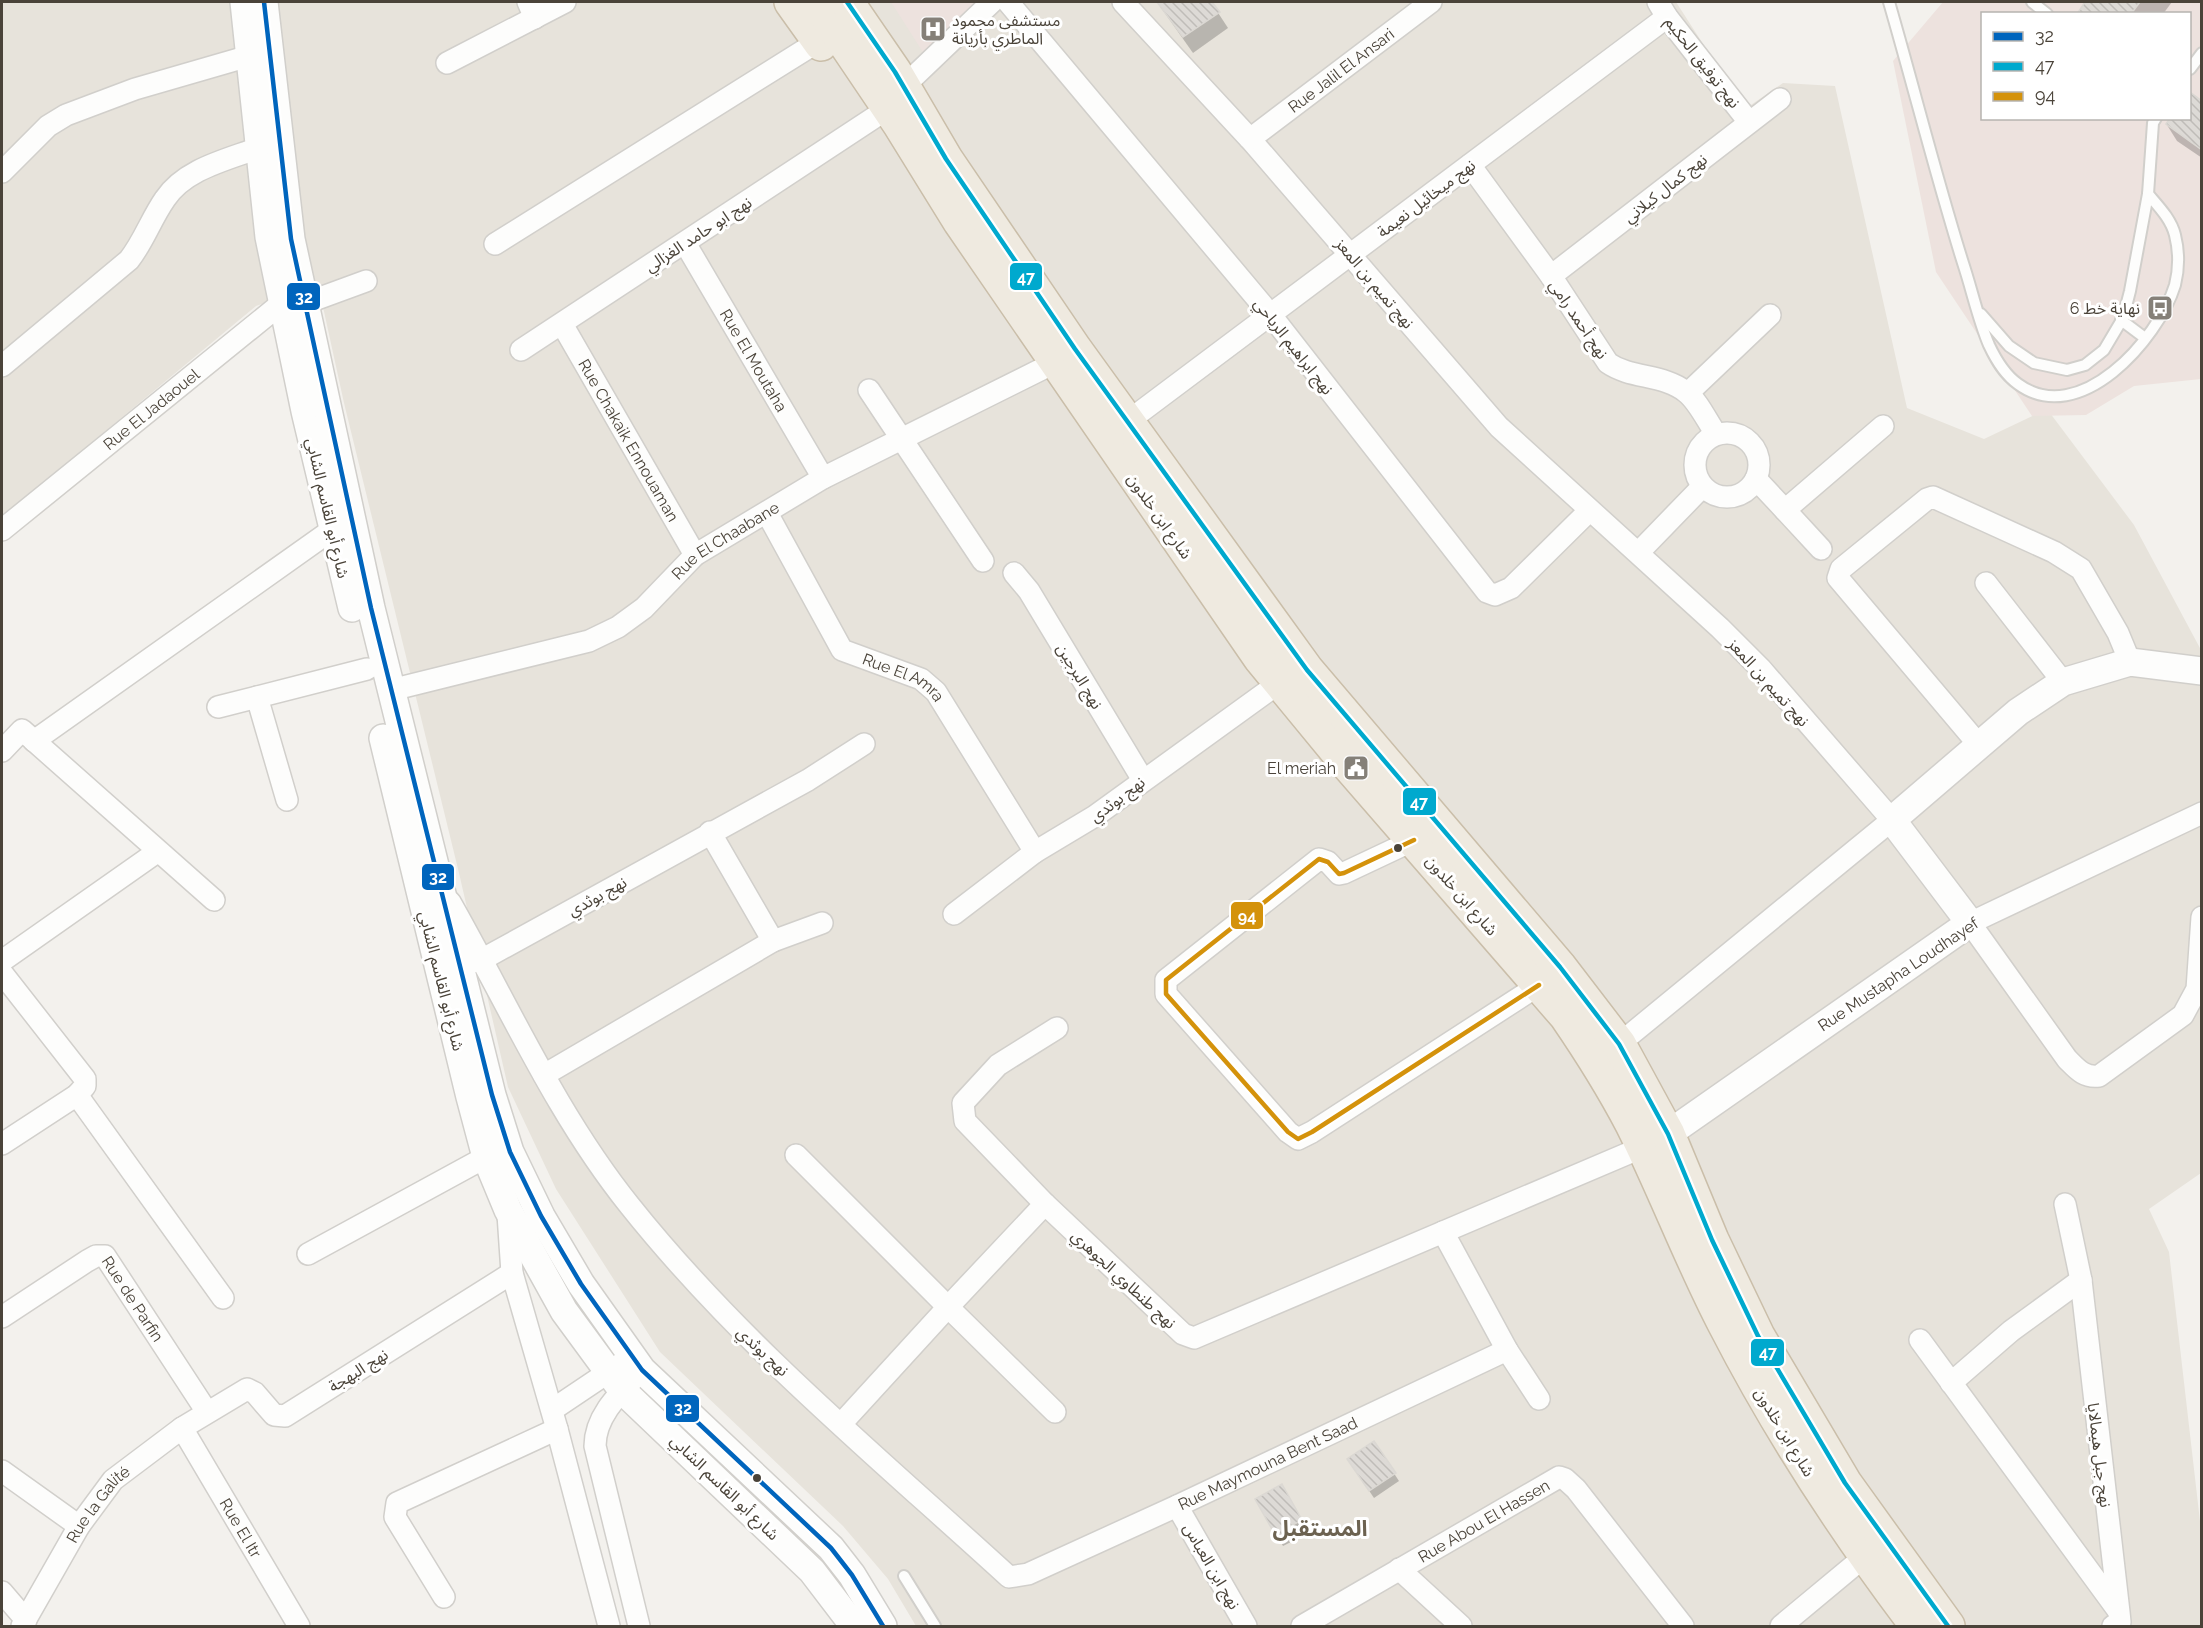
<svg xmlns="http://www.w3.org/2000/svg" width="2203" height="1628" font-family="Raleway,'Noto Sans Arabic',sans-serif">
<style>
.residential{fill:#e7e3db}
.medical{fill:#ede2de;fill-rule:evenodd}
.shadow{fill:#0003}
.building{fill:url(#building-back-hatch);stroke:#dbd8d3;stroke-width:1.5}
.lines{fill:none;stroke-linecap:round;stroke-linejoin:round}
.service-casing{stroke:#d1cfcb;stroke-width:14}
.minor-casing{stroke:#d1cfcb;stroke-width:24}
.tertiary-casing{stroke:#d1cfcb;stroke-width:30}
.trunk-casing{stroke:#cabea9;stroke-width:36}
.service{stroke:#fdfdfc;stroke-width:10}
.minor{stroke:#fdfdfc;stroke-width:21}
.tertiary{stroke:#fdfdfc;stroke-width:27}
.trunk{stroke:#efeae0;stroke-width:33}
.bus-1-casing{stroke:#fff;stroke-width:9}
.bus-2-casing{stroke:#fff;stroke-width:9}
.bus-3-casing{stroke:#fff;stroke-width:9}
.bus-1{stroke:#0065bd;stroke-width:4.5}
.bus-2{stroke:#00a9ce;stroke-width:4.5}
.bus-3{stroke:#d4920b;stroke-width:4.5}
.bus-dot{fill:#4a4339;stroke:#fff;stroke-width:2}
.labels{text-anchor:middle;stroke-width:6;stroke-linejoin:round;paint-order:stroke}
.poi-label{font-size:16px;fill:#4a4339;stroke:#fff;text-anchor:end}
.street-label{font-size:16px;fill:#4a4339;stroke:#fff}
.district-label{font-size:22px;font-weight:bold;fill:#6c6250;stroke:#fff}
.line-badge{stroke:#fff;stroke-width:2}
.badge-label{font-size:16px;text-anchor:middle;font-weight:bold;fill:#fff}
</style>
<defs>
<pattern id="building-back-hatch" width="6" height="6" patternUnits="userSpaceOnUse" patternTransform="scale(1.5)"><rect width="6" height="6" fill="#dddad6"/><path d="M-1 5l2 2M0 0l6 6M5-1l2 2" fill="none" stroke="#bfbcb8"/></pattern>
</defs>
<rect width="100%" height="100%" fill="#f3f1ed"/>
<polygon class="residential" points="2,2 1676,2 1745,109 1783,83 1835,86 1907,408 1984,439 2047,409 2134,525 2201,650 2201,1173 2149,1209 2169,1252 2201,1530 2201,1626 916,1626 888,1579 843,1526 660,1352 556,1189 508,1087 459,873 344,403 318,284 256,306 2,517"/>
<g class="medical">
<polygon points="891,2 987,2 926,57"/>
<path d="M1943 2H2201V379L2134 386 2086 415 2032 416 1936 272 1893 61ZM1982 14H2190V118H1982Z"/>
</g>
<g class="shadow">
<polygon points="1157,2 1211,2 1228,28 1193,53"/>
<polygon points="2087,2 2172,2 2163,14 2079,14"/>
<polygon points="2190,94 2202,103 2202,158 2177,141 2167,125 2190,118"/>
<polygon points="1374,1443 1399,1481 1374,1498 1353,1467"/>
<polygon points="1281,1486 1305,1528 1292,1535 1295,1540 1283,1546 1257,1499"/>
</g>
<g class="building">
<polygon points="1157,2 1212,2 1220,12 1183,37"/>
<polygon points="2085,2 2140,2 2131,14 2077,14"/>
<polygon points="2190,92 2202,101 2202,150 2166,124 2170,118 2190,118"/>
<polygon points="1374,1441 1396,1473 1369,1491 1347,1459"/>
<polygon points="1282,1484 1302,1520 1289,1527 1292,1531 1278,1540 1255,1499"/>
</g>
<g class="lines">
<g class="service-casing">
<g id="service">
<path d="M1889 2C1914 88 1936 177 1963 263 1972 290 1978 319 1989 345 1996 360 2004 374 2018 384 2079 429 2158 340 2175 285 2179 269 2179 251 2175 235 2171 219 2159 207 2148 194"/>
<polyline points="2032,2 2047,14"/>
<polyline points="2190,69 2202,53"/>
<polyline points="1981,314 2009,346 2034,363 2067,370 2085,365 2104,350 2123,318 2130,291 2148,194 2153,123 2156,118"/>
<polyline points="2121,320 2145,338"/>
<polyline points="904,1576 935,1626"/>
</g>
</g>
<g class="minor-casing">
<g id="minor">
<polyline points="528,2 535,18"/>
<polyline points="1008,2 1270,314 1487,592 1495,595 1511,588 1589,511"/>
<polyline points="1123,2 1250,139 1499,427 1720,628 1761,669 1892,820 1619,1044"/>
<polyline points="1658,2 1667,17 1749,122"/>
<polyline points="447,63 565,2"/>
<polyline points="902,88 992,2"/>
<path id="s1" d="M1250 139 1431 2"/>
<path d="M1470 165 1551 276 1608 363C1631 379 1664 374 1686 392 1698 401 1707 421 1716 434"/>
<polyline points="2,172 48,126 66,115 135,89 249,56"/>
<path id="s2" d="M685 243 823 478"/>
<polyline points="495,244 819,41"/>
<polyline points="1551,276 1780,99"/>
<path id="s3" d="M562 324 695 555"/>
<polyline points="521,350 875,117"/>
<path d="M2 366 129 260C144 241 151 219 165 199 185 169 226 160 258 148"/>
<polyline points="869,390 983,561"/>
<polyline points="1688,393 1770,315"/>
<polyline points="1127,422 1667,17"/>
<circle cx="1727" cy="465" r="32"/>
<polyline points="1756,479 1785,510"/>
<path id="s4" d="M767 513 842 650 921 679 936 692 1035 852"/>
<path id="s5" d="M2 530 282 303H306L366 281"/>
<polyline points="1821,549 1785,510 1883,426"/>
<polyline points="1639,552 1702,487"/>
<polyline points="1014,573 1029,591 1143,780"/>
<polyline points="1986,583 2063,682"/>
<path id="s6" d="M391 690 589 641 618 627 644 608 695 555 823 478 1056 362"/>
<polyline points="257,697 287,800"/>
<polyline points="218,707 367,669"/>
<polyline points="34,741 333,529 346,523"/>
<polyline points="1979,745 1838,578 1841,569 1927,499 1933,497 2054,552 2081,569 2118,633 2130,662"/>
<polyline points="2,751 22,730 214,900"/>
<path d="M2202 813 1970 923 2067 1059C2077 1069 2084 1078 2099 1076L2183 1015 2197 989 2202 917"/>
<polyline points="710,832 773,941"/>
<polyline points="1414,840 1344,873 1339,874 1328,862 1319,859 1166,980 1166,994 1288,1132 1298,1139 1312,1132 1539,985"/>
<path id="s7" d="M450 902C508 1004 556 1114 630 1206 740 1344 879 1458 1009 1577L1028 1574 1177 1506 1507 1350"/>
<polyline points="954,914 1035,852 1095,816 1279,683"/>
<polyline points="2,961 157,852"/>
<polyline points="469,963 483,959 808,780 864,744"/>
<polyline points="2,973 85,1079 85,1086 77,1095 2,1144"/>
<polyline points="544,1075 773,941 822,923"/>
<polyline points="77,1095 223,1298"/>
<polyline points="796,1155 948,1307 841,1424"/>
<polyline points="1045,1204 965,1121 963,1103 998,1065 1057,1028"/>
<polyline points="2065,1204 2081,1280 2119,1612 2120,1622 2113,1626"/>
<polyline points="508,1214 512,1273 557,1429 609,1626"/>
<polyline points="1443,1232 1507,1350 1539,1399"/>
<polyline points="308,1254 486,1157"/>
<path id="s8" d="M2 1317 87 1261 96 1256H105L207 1412"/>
<polyline points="1920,1340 2117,1609"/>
<polyline points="1951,1383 2011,1331 2081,1280"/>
<polyline points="552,1410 622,1363"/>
<polyline points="1055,1412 948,1307 1045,1204 1183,1334 1194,1338 1643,1147"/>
<path id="s9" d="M182 1428 299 1626"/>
<polyline points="2,1471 79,1526"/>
<polyline points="1177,1506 1246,1626"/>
<polyline points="1399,1569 1461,1626"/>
<polyline points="2,1592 26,1620"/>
<polyline points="444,1597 395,1517 397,1503 557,1429"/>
<path id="s10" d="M22 1626 79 1526 113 1480 182 1428 247 1389 255 1393 274 1415 285 1416 512 1273"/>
<path d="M639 1626 595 1446C595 1415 621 1392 642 1370"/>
<path id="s11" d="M1302 1626 1559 1477 1565 1479 1576 1489 1683 1626"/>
<polyline points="1781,1626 1864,1557"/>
</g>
</g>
<g class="tertiary-casing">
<g id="tertiary">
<polyline points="244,2 269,237 305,411 352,608"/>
<polyline points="264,2 291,239 371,608 492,1095 510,1152 541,1216 581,1284 642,1370 831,1548 852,1575 883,1626"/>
<polyline points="383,738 470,1097 486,1157 508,1210 564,1311 622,1390 812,1571 854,1626"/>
<polyline points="1650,1143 1668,1134 1970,923 1892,820 2018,712 2063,682 2130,662 2202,671"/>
</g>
</g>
<g class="trunk-casing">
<g id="trunk">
<polyline points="791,2 821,44"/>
<path d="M817 2 900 125 960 222 1260 658 1348 765 1566 1016C1590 1051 1612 1086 1632 1124 1665 1190 1691 1260 1725 1325 1780 1432 1845 1531 1917 1626"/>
<polyline points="847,2 895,72 946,159 1075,349 1307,670 1560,967 1619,1044 1668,1134 1712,1240 1758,1336 1845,1483 1948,1626"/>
</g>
</g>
<use href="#service" class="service"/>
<use href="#minor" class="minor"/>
<use href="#tertiary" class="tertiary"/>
<use href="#trunk" class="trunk"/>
<g class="bus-1-casing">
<polyline id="bus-1" points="264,2 291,239 371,608 492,1095 510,1152 541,1216 581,1284 642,1370 831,1548 852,1575 883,1626"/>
</g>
<g class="bus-2-casing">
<polyline id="bus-2" points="847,2 895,72 946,159 1075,349 1307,670 1560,967 1619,1044 1668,1134 1712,1240 1758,1336 1845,1483 1948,1626"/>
</g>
<g class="bus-3-casing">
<polyline id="bus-3" points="1414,840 1344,873 1339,874 1328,862 1319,859 1166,980 1166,994 1288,1132 1298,1139 1312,1132 1539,985"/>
</g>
<use href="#bus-1" class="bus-1"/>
<use href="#bus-2" class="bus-2"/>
<use href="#bus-3" class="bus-3"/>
</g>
<defs>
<g id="hospital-square" transform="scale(1.35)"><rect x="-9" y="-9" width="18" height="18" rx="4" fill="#858078" stroke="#fff"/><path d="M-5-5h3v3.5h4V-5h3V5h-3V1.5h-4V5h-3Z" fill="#fff"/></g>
<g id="bus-square" transform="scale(1.35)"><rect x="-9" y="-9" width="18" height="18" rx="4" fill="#858078" stroke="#fff"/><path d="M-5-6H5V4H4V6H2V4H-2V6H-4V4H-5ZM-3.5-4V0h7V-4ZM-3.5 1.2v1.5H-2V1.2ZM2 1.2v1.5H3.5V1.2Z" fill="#fff"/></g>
<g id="civic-square" transform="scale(1.35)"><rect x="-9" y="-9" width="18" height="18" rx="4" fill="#858078" stroke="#fff"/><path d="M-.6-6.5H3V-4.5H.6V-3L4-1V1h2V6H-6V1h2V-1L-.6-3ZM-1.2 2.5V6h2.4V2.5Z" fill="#fff"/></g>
</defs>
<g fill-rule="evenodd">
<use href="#hospital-square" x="933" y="29"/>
<use href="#bus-square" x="2160" y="308"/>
<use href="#civic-square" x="1356" y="768"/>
</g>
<g class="bus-dot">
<circle cx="1398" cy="848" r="5"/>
<circle cx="757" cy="1478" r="5"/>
</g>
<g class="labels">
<g class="poi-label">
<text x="952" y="26" text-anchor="start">مستشفى محمود<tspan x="952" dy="18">الماطري بأريانة</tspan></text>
<text x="2140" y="314">نهاية خط 6</text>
<text x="1336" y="774">El meriah</text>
</g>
<g class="street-label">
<text transform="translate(1703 62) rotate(52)" y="6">نهج توفيق الحكيم</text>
<text dy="6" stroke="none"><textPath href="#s1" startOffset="114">Rue Jalil El Ansari</textPath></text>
<text transform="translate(1665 188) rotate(-38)" y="6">نهج كمال كيلاني</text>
<text transform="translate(1426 198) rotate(-37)" y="6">نهج ميخائيل نعيمة</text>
<text transform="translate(698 234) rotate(-33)" y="6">نهج ابو حامد الغزالي</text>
<text transform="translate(1375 283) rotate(50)" y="6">نهج تميم بن المعز</text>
<text transform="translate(1579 319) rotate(56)" y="6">نهج أحمد رامي</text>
<text transform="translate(1294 346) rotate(52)" y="6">نهج ابراهيم الرياحي</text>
<text dy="6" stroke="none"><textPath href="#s2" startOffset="136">Rue El Moutaha</textPath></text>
<text dy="6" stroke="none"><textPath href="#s5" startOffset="192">Rue El Jadaouel</textPath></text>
<text dy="6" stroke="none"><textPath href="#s3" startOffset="134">Rue Chakaik Ennouaman</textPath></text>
<text transform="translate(328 508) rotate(77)" y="6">شارع أبو القاسم الشابي</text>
<text transform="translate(1160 516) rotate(55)" y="6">شارع ابن خلدون</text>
<text dy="6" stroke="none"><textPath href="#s6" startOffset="375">Rue El Chaabane</textPath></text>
<text transform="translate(1080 676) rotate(59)" y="6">نهج البرجين</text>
<text dy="6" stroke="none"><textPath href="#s4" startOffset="224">Rue El Amra</textPath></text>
<text transform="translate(1769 682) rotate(48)" y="6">نهج تميم بن المعز</text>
<text transform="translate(1117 799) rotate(-37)" y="6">نهج بوثدي</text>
<text transform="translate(1462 895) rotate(49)" y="6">شارع ابن خلدون</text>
<text transform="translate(597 896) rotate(-29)" y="6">نهج بوثدي</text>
<text transform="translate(1898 974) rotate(-34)" y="6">Rue Mustapha Loudhayef</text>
<text transform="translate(442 981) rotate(76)" y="6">شارع أبو القاسم الشابي</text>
<text transform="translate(1124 1279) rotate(43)" y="6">نهج طنطاوي الجوهري</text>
<text dy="6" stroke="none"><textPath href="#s8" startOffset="172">Rue de Parfin</textPath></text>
<text transform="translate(763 1351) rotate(43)" y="6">نهج بوثدي</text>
<text transform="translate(358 1370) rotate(-32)" y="6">نهج البهجة</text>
<text transform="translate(1785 1432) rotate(59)" y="6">شارع ابن خلدون</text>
<text transform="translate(2100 1455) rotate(83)" y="6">نهج جبل هيمالايا</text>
<text dy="6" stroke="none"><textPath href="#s7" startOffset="1168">Rue Maymouna Bent Saad</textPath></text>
<text transform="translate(725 1487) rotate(44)" y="6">شارع أبو القاسم الشابي</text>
<text dy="6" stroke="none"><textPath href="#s10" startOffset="144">Rue la Galité</textPath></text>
<text dy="6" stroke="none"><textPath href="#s11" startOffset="210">Rue Abou El Hassen</textPath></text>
<text dy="6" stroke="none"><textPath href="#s9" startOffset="116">Rue El Itr</textPath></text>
<text transform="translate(1212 1566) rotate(60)" y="6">نهج ابن العباس</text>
</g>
<g class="district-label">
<text x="1320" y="1536">المستقبل</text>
</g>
</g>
<g class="line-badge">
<rect x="1009" y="262" width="34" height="29" rx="6" fill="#00a9ce"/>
<rect x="286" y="282" width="35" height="29" rx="6" fill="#0065bd"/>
<rect x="1402" y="787" width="35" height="29" rx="6" fill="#00a9ce"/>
<rect x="421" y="863" width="34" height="28" rx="6" fill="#0065bd"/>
<rect x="1230" y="901" width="34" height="29" rx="6" fill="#d4920b"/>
<rect x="1750" y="1338" width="35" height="29" rx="6" fill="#00a9ce"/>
<rect x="665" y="1394" width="35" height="29" rx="6" fill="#0065bd"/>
</g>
<g class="badge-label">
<text x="1026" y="283">47</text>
<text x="304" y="303">32</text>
<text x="1419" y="808">47</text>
<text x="438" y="883">32</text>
<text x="1247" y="922">94</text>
<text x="1768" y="1358">47</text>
<text x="683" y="1414">32</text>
</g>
<rect width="2203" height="1628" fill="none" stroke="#4a4339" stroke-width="6"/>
<rect x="1981" y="12" width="210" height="108" fill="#ffffff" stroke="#b7b4b0" stroke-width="1.5"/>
<rect x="1993" y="32" width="30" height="9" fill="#0065bd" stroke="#b7b4b0" stroke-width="1.5"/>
<text x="2035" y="42" font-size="18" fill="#4a4339">32</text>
<rect x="1993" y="62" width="30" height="9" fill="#00a9ce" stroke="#b7b4b0" stroke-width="1.5"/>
<text x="2035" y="72" font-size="18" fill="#4a4339">47</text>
<rect x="1993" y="92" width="30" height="9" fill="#d4920b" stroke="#b7b4b0" stroke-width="1.5"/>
<text x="2035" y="102" font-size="18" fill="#4a4339">94</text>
</svg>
